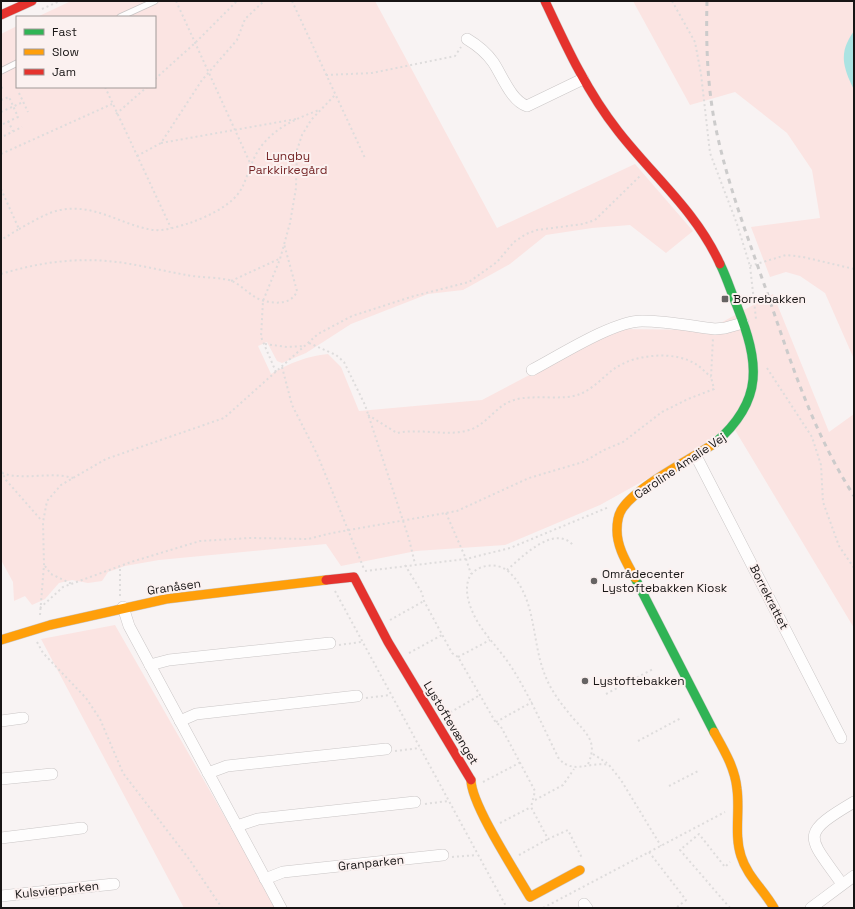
<svg xmlns="http://www.w3.org/2000/svg" width="855" height="909" font-family="'Space Grotesk',sans-serif">
<style>
.green{fill:#fbe4e2}
.water{fill:#abe3e2}
.lines{fill:none;stroke-linecap:round;stroke-linejoin:round}
.lane-casing{stroke:#cac6c6;stroke-width:7}
.street-casing{stroke:#cac6c6;stroke-width:12}
.fast-casing{stroke:#cac6c6;stroke-width:10}
.slow-casing{stroke:#cac6c6;stroke-width:10}
.jam-casing{stroke:#cac6c6;stroke-width:10}
.path{stroke:#dedcdc;stroke-width:2;stroke-dasharray:2 3;stroke-linecap:butt}
.lane{stroke:#fefdfd;stroke-width:5.5}
.street{stroke:#fefdfd;stroke-width:11}
.fast{stroke:#30b455;stroke-width:9}
.slow{stroke:#ff9f0a;stroke-width:9}
.jam{stroke:#e5322d;stroke-width:9}
.rail{stroke:#cccbcb;stroke-width:3;stroke-dasharray:5 5;stroke-linecap:butt}
.poi-dot{fill:#666363;stroke:#fbf1f0;stroke-width:1.5}
.labels{text-anchor:middle;stroke-width:4;stroke-linejoin:round;paint-order:stroke}
.park-label{font-size:12px;fill:#762728;stroke:#fbf1f0}
.poi-label{font-size:12px;fill:#181515;stroke:#fbf1f0;text-anchor:start}
.street-label{font-size:12px;fill:#181515;stroke:#fbf1f0}
</style>
<rect width="100%" height="100%" fill="#f8f3f3"/>
<g class="green">
<path d="M71 1H375L497 228 635 164 693 231 666 253 630 225 592 228 546 235 510 264 463 290 428 294 351 324 306 353 282 363 277 361 267 342 258 346 271 374C290 363 307 356 328 354L341 367 359 411 482 400 617 329 708 330 773 294 829 432 854 414V628L735 430 600 505 505 545 416 551 341 566 326 544 159 560 125 566 108 572 102 581 88 583 72 580 59 583 45 599 32 605 25 596 14 601 13 582 1 560V34L17 26V87H155V17H37Z"/>
<polygon points="633,1 854,1 854,359 825,293 800,276 786,272 770,277 751,227 820,218 812,170 787,133 735,92 690,105"/>
<polygon points="115,625 277,908 184,908 41,639"/>
</g>
<path class="water" d="M854 31V90C843 67 838 53 854 31Z"/>
<g class="lines">
<g class="lane-casing">
<g id="lane">
<polyline points="120,17 155,1"/>
<polyline points="1,71 17,63"/>
</g>
</g>
<g class="street-casing">
<g id="street">
<path d="M467 39C477 45 486 52 493 62 502 75 511 101 527 106L583 79"/>
<path d="M532 370C559 356 613 321 642 321 666 321 691 326 715 329L725 328 743 323"/>
<polyline points="696,456 841,738"/>
<polyline points="123,607 129,626 281,908"/>
<polyline points="150,665 169,660 330,643"/>
<polyline points="1,721 23,718"/>
<polyline points="180,721 196,714 357,696"/>
<polyline points="208,773 227,766 386,749"/>
<polyline points="1,779 52,774"/>
<polyline points="237,826 258,819 415,802"/>
<polyline points="1,838 82,828"/>
<polyline points="265,879 283,872 443,855"/>
<path d="M842 884C808 836 798 835 854 802"/>
<polyline points="1,896 114,884"/>
<polyline points="584,904 587,908"/>
<polyline points="811,908 854,876"/>
</g>
</g>
<g class="fast-casing">
<g id="fast">
<path d="M715 443C765 400 759 362 737 306 731 292 727 278 720 264"/>
<polyline points="635,578 714,732"/>
</g>
</g>
<g class="slow-casing">
<g id="slow">
<path d="M635 578C627 563 617 548 617 530 617 523 618 515 622 509 636 487 691 459 715 443"/>
<polyline points="1,640 50,625 166,599 326,580"/>
<path d="M714 732C724 750 735 768 737 789 740 811 734 835 741 856 747 876 764 890 774 908"/>
<path d="M471 780C471 804 516 873 530 897L580 870"/>
</g>
</g>
<g class="jam-casing">
<g id="jam">
<path d="M545 1C566 46 587 92 618 131 653 176 696 211 720 264"/>
<polyline points="1,15 32,1"/>
<polyline points="326,580 354,577 388,642 471,780"/>
</g>
</g>
<g class="path">
<polyline points="176,1 251,165"/>
<polyline points="292,1 365,158"/>
<polyline points="672,1 695,42 701,74 710,153 737,224 750,266 756,319"/>
<polyline points="42,9 60,1"/>
<polyline points="326,75 372,73 455,56 461,47"/>
<polyline points="155,79 195,43 237,1"/>
<polyline points="105,87 171,228"/>
<polyline points="1,88 4,87"/>
<polyline points="19,93 28,112"/>
<polyline points="1,100 9,97 18,117 1,125"/>
<polyline points="1,112 23,102"/>
<polyline points="116,114 147,87"/>
<polyline points="8,121 13,131"/>
<polyline points="4,136 22,127"/>
<polyline points="161,143 296,119"/>
<polyline points="1,154 112,104"/>
<polyline points="137,156 161,143 202,80 237,40 245,19 264,1"/>
<polyline points="1,189 19,229 1,240"/>
<path d="M19 229C32 222 46 213 60 210 96 203 122 226 154 230 166 231 179 226 190 223 208 216 232 206 242 188 249 173 252 157 263 144 278 126 298 118 319 110"/>
<polyline points="750,266 786,255 803,257 854,269"/>
<path d="M1 274C43 261 86 256 130 264 149 267 168 272 187 275 199 278 222 277 232 281 243 286 253 299 265 301 277 304 292 304 297 291L284 244"/>
<polyline points="231,281 279,259"/>
<polyline points="309,343 336,355 344,362 365,405 409,539 415,564"/>
<polyline points="265,344 287,347 304,346"/>
<polyline points="282,367 292,405 317,454 364,569"/>
<polyline points="767,368 812,437 821,465 823,502 839,546 854,568"/>
<polyline points="276,372 261,337 263,301 280,259 290,223 296,188 297,150 302,135 311,120 335,95"/>
<path d="M368 415 397 433C421 428 448 437 469 430 487 425 496 405 514 400 532 394 565 401 580 394 593 389 603 377 614 369 634 354 676 350 697 365 702 368 706 373 711 377"/>
<polyline points="1,471 6,480 42,521"/>
<path d="M2 473C25 481 50 471 73 478"/>
<polyline points="446,513 466,559 471,574"/>
<polyline points="405,565 422,593 424,601 452,653 458,657 496,723 500,725 535,791 531,807 548,839 568,830 582,858"/>
<polyline points="45,566 51,574 72,584"/>
<path d="M507 570C522 557 554 524 573 545"/>
<polyline points="365,571 466,559 510,548 609,507"/>
<polyline points="335,591 507,908"/>
<polyline points="120,596 120,566"/>
<polyline points="40,608 63,587 131,562 200,541 250,538 308,539 332,533 457,511 529,478 583,462 604,450 623,442 662,412 688,399 714,389 711,377 713,338"/>
<polyline points="40,615 44,565 43,522 47,501 61,485 106,459 224,418 318,334 352,316 414,296 469,282 497,262 514,242 526,234 537,230 583,224 595,220 641,175"/>
<polyline points="390,620 424,601"/>
<polyline points="37,642 43,653 86,698 100,719 123,773 189,859 222,908"/>
<polyline points="339,645 361,642"/>
<polyline points="409,653 442,635"/>
<polyline points="458,657 490,640"/>
<polyline points="606,694 653,669"/>
<polyline points="366,698 390,695"/>
<polyline points="446,715 480,695"/>
<polyline points="496,722 532,702"/>
<polyline points="638,741 681,718"/>
<polyline points="395,751 420,748"/>
<polyline points="593,754 607,763"/>
<path d="M588 764C598 742 587 734 573 718 562 705 551 691 545 675 531 641 537 597 508 571 496 561 472 565 468 581 465 592 469 604 473 613 482 633 498 647 510 665 529 694 543 727 559 759 575 775 588 761 609 765L621 780 661 846"/>
<polyline points="483,782 521,762"/>
<polyline points="669,786 700,770"/>
<polyline points="535,800 563,785 574,769"/>
<polyline points="425,804 448,801"/>
<polyline points="500,823 531,807"/>
<polyline points="649,852 686,900 676,908"/>
<polyline points="519,855 548,839"/>
<polyline points="452,857 477,855"/>
<polyline points="543,908 725,812"/>
<polyline points="730,908 680,850 699,834 725,867 730,862"/>
</g>
<use href="#lane" class="lane"/>
<use href="#street" class="street"/>
<use href="#fast" class="fast"/>
<use href="#slow" class="slow"/>
<use href="#jam" class="jam"/>
<path class="rail" d="M707 1C706 40 707 80 714 119 726 183 751 245 772 307 794 372 816 437 854 496"/>
</g>
<g class="poi-dot">
<rect x="721" y="295" width="8" height="8" rx="2"/>
<circle cx="594" cy="581" r="4"/>
<circle cx="585" cy="681" r="4"/>
</g>
<g class="labels">
<g class="park-label">
<text x="288" y="160">Lyngby<tspan x="288" dy="14">Parkkirkegård</tspan></text>
</g>
<g class="poi-label">
<text x="733" y="303">Borrebakken</text>
<text x="602" y="578">Områdecenter<tspan x="602" dy="14">Lystoftebakken Kiosk</tspan></text>
<text x="593" y="685">Lystoftebakken</text>
</g>
<g class="street-label">
<text transform="translate(680 466) rotate(-34)" y="4">Caroline Amalie Vej</text>
<text transform="translate(174 587) rotate(-8)" y="4">Granåsen</text>
<text transform="translate(769 597) rotate(63)" y="4">Borrekrattet</text>
<text transform="translate(451 723) rotate(59)" y="4">Lystoftevænget</text>
<text transform="translate(371 863) rotate(-6)" y="4">Granparken</text>
<text transform="translate(57 890) rotate(-6)" y="4">Kulsvierparken</text>
</g>
</g>
<rect width="855" height="909" fill="none" stroke="#181515" stroke-width="4"/>
<rect x="16" y="16" width="140" height="72" fill="#fbf1f0" stroke="#a09998"/>
<rect x="24" y="29" width="20" height="6" fill="#30b455" stroke="#a09998"/>
<text x="52" y="36" font-size="12" fill="#181515">Fast</text>
<rect x="24" y="49" width="20" height="6" fill="#ff9f0a" stroke="#a09998"/>
<text x="52" y="56" font-size="12" fill="#181515">Slow</text>
<rect x="24" y="69" width="20" height="6" fill="#e5322d" stroke="#a09998"/>
<text x="52" y="76" font-size="12" fill="#181515">Jam</text>
</svg>
